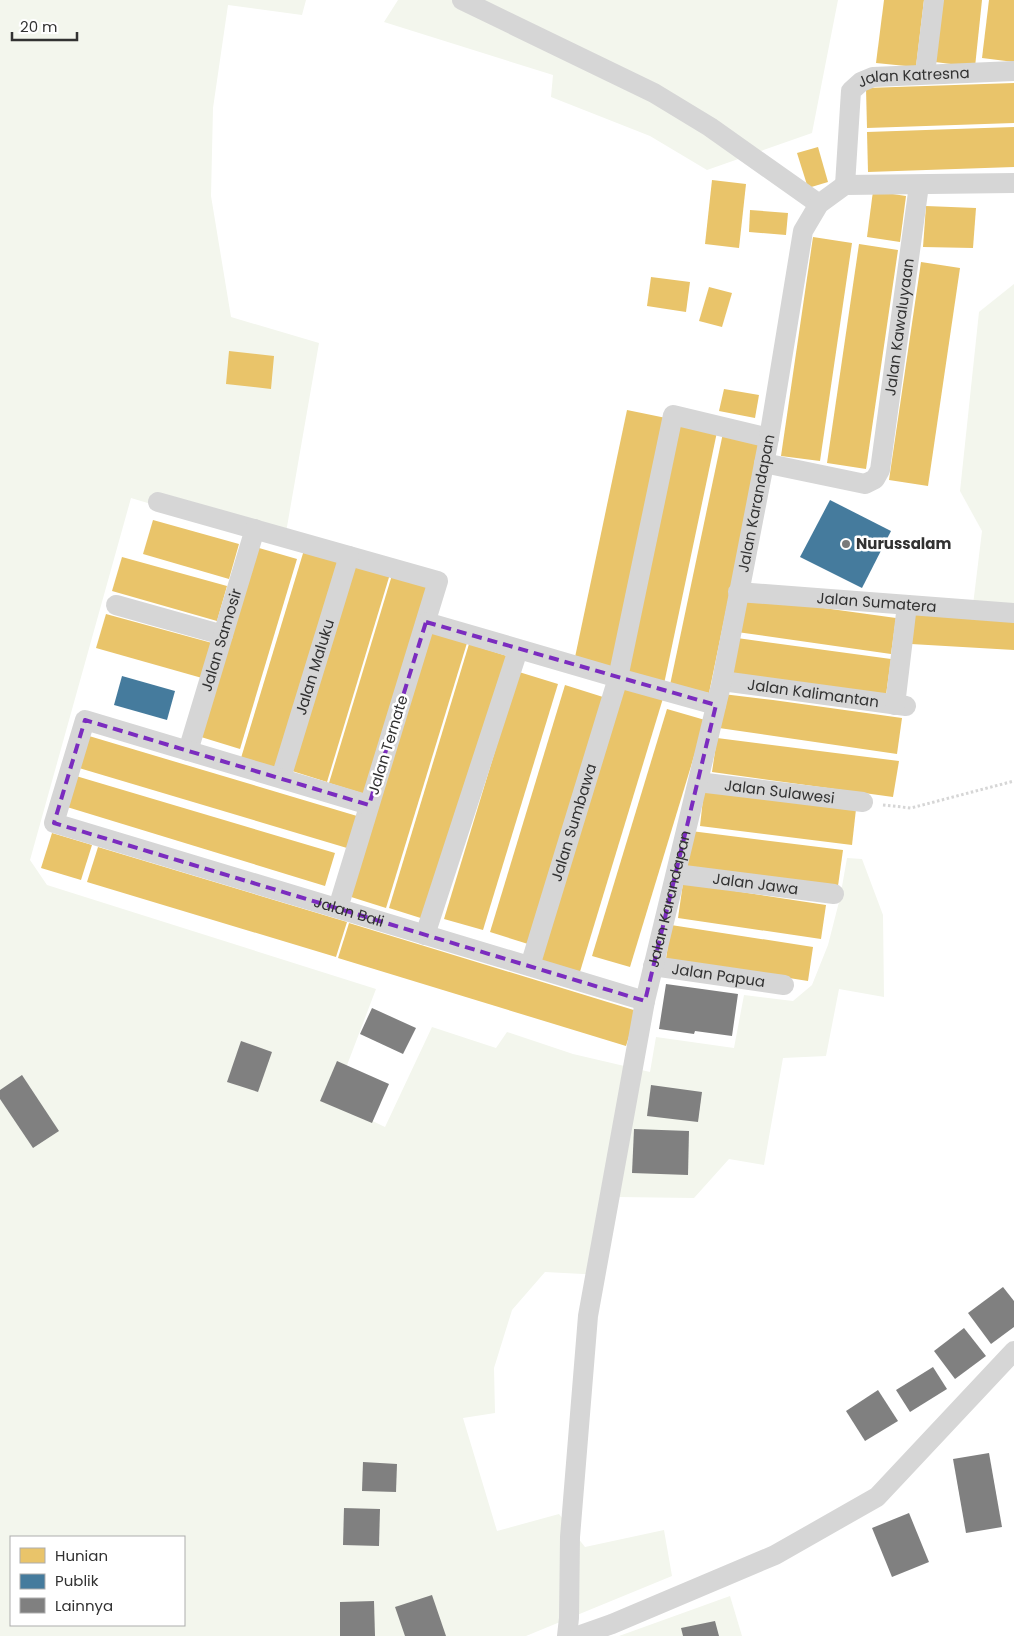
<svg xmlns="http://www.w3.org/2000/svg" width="1014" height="1636" font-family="Poppins,sans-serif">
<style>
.green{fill:#f3f6ed;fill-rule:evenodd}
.homes{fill:#e9c46a}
.public{fill:#457b9d}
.building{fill:#808080}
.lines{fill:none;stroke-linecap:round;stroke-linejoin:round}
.path{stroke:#d6d6d6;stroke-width:3;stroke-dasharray:2.5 2.5;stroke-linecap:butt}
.street{stroke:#d6d6d6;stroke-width:20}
.marked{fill:none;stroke:#7b2cbf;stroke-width:4;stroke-dasharray:10 6;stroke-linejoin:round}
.poi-dot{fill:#7a7a7a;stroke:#fff;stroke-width:2}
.labels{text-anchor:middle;stroke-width:5;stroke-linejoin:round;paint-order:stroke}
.street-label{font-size:15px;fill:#323232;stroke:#fff}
.poi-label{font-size:15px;font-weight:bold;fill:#323232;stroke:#fff;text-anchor:start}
</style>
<rect width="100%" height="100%" fill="#fff"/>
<g class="green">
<path d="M0 0H306L302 15 228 5 213 108 211 196 231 317 319 343 284 544 131 498 30 860 47 885 376 989 333 1102 385 1127 432 1027 496 1048 507 1032 573 1054 650 1072 656 1037 734 1048 744 995 793 1001 812 985 828 945 840 898 847 858 862 859 883 915 884 997 839 989 826 1056 783 1058 764 1165 729 1159 694 1198 617 1197 602 1275 545 1272 512 1310 494 1368 495 1413 463 1418 497 1531 559 1514 585 1547 664 1530 672 1576 526 1636H0ZM11 1537H184V1625H11Z"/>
<polygon points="398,0 838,0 812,133 707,170 650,136 551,97 553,75 384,22"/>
<polygon points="1014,284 1014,606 973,605 982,531 960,491 979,312"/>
<polygon points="730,1596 742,1636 619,1636"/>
</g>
<g class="homes">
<polygon points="884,0 924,0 916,67 876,63"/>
<polygon points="942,0 982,0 975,67 935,62"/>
<polygon points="989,0 1014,0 1014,62 982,58"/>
<polygon points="1014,83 1014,123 867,128 866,88"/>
<polygon points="1014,127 1014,167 868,172 867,132"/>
<polygon points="818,147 828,182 808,188 797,153"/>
<polygon points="712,180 746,184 739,248 705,244"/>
<polygon points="873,191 906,196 900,242 867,237"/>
<polygon points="926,206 976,208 973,248 923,247"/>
<polygon points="750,210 788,213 786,235 749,232"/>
<polygon points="813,237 852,243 820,461 781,456"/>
<polygon points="859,244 898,250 866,469 827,463"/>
<polygon points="921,262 960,268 928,486 889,480"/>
<polygon points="651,277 690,282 686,312 647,306"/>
<polygon points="709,287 732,293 722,327 699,321"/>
<polygon points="229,351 274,356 271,389 226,384"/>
<polygon points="724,389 759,395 755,418 719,411"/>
<polygon points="627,410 666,418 613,671 574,662"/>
<polygon points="678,424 717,432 664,684 625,676"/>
<polygon points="723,433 761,441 709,693 670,685"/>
<polygon points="153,520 239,544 229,579 143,554"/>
<polygon points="259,548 297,559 240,749 201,737"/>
<polygon points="304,550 342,562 279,770 241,758"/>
<polygon points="122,557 227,586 217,621 112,591"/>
<polygon points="351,562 390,574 327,782 289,770"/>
<polygon points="392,575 431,587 368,795 329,783"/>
<polygon points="743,597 896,618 891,654 737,632"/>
<polygon points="106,614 212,643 202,678 96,648"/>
<polygon points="913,614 1014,620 1014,650 911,644"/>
<polygon points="428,632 467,643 386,908 348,896"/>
<polygon points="737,638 891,659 886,695 732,673"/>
<polygon points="469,644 507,656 427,920 389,908"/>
<polygon points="519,672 558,684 483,930 444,919"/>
<polygon points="625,683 664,695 579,975 540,963"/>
<polygon points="565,685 603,697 528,944 490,932"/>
<polygon points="723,694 773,700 902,718 897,754 719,728"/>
<polygon points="667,709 705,720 630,967 592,956"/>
<polygon points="89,736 357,816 347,848 79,768"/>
<polygon points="717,738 899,761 893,797 712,772"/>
<polygon points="76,776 335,853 325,886 67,807"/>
<polygon points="704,790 856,809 852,845 700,826"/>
<polygon points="691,831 843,850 838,886 686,867"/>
<polygon points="52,833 92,845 81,880 41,868"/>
<polygon points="98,847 347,922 336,957 87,882"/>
<polygon points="683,883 826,905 821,939 678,918"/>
<polygon points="349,923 637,1011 626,1046 338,958"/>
<polygon points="671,925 813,947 808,981 666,959"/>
</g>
<g class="public">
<polygon points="830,500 891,531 862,588 800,557"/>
<polygon points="122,676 175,691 167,720 114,705"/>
</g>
<g class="building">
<polygon points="666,984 738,994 732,1036 695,1031 694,1034 659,1029"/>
<polygon points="372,1008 416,1028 403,1054 360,1034"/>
<polygon points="241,1041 272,1052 258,1092 227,1082"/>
<polygon points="337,1061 389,1084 372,1123 320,1101"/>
<polygon points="22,1075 59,1131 33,1148 0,1099 0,1090"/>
<polygon points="651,1085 702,1092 698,1122 647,1116"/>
<polygon points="634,1129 689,1131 688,1175 632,1173"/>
<polygon points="1003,1287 1014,1301 1014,1327 991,1344 968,1313"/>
<polygon points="964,1328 986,1356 955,1379 934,1351"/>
<polygon points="933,1367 947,1389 910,1412 896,1390"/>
<polygon points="878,1390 898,1421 865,1441 846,1411"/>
<polygon points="989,1453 1002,1527 966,1533 953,1459"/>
<polygon points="363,1462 397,1464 396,1492 362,1491"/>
<polygon points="344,1508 380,1509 379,1546 343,1545"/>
<polygon points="909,1513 929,1562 892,1577 872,1528"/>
<polygon points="432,1595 446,1636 405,1636 395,1607"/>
<polygon points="374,1601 375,1636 340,1636 340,1602"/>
<polygon points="715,1621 719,1636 683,1636 681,1628"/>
</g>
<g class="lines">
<polyline class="path" points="883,805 911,808 1014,781"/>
<g class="street">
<polyline points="462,0 654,93 710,127 819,204"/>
<polyline points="925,74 934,0"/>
<path id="s1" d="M845 185 851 91 861 82 873 77 1014 71"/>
<path id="s2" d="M764 463 865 484 875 479 880 470 919 185"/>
<polyline points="158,502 438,581 338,908"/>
<path id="s3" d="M738 592 1014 613"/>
<polyline points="116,605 223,635"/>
<polyline points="426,622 618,678 716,705"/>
<path id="s4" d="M722 681 906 706"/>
<polyline points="895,705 907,605"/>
<path id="s5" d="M188 751 255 529"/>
<path id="s6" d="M281 778 349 556"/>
<path id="s7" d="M698 782 863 802"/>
<path id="s8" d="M369 805 85 720 54 823 645 1001"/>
<path id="s9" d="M676 874 834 894"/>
<polyline points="425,935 518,650"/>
<path id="s10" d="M530 966 618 678 673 415 769 438"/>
<path id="s11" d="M653 966 784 985"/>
<path id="s12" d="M567 1636 569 1618 570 1537 588 1316 645 1001 722 681 769 438 803 231 819 204 845 185 1014 183"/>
<polyline points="578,1636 612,1624 775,1555 877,1497 1014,1351"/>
</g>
</g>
<path class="marked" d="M426 622 716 705 645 1001 54 823 85 720 369 805Z"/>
<circle class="poi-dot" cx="846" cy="544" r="5"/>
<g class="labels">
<g class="street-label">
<text dy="5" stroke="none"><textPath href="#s1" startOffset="161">Jalan Katresna</textPath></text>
<text dy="5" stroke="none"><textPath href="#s2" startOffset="269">Jalan Kawaluyaan</textPath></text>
<text dy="5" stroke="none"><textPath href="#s12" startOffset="1151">Jalan Karandapan</textPath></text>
<text dy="5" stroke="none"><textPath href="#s3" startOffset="139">Jalan Sumatera</textPath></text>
<text dy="5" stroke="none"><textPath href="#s5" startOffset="116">Jalan Samosir</textPath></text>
<text dy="5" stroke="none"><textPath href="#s6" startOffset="116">Jalan Maluku</textPath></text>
<text dy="5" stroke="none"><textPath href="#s4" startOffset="92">Jalan Kalimantan</textPath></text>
<text transform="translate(388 745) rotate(-73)" y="5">Jalan Ternate</text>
<text dy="5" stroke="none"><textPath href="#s7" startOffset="82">Jalan Sulawesi</textPath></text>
<text dy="5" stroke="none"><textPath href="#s10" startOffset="150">Jalan Sumbawa</textPath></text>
<text dy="5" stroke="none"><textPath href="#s9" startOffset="80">Jalan Jawa</textPath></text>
<text dy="5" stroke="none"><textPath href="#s12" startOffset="746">Jalan Karandapan</textPath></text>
<text dy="5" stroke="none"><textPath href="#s8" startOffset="712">Jalan Bali</textPath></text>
<text dy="5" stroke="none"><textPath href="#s11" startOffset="66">Jalan Papua</textPath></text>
</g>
<g class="poi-label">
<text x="856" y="549">Nurussalam</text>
</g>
</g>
<rect x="10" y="1536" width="175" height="90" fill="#ffffff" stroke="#adadad"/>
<rect x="20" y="1548" width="25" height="15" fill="#e9c46a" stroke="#adadad"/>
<text x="55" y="1561" font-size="15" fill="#323232">Hunian</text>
<rect x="20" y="1574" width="25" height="15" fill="#457b9d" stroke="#adadad"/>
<text x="55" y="1586" font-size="15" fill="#323232">Publik</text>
<rect x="20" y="1598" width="25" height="15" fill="#808080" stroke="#adadad"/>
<text x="55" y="1611" font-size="15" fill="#323232">Lainnya</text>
<path d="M12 32v8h65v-8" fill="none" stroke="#323232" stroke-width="2.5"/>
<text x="20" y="32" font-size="15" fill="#323232" stroke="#ffffff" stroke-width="4" paint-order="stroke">20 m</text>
</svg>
